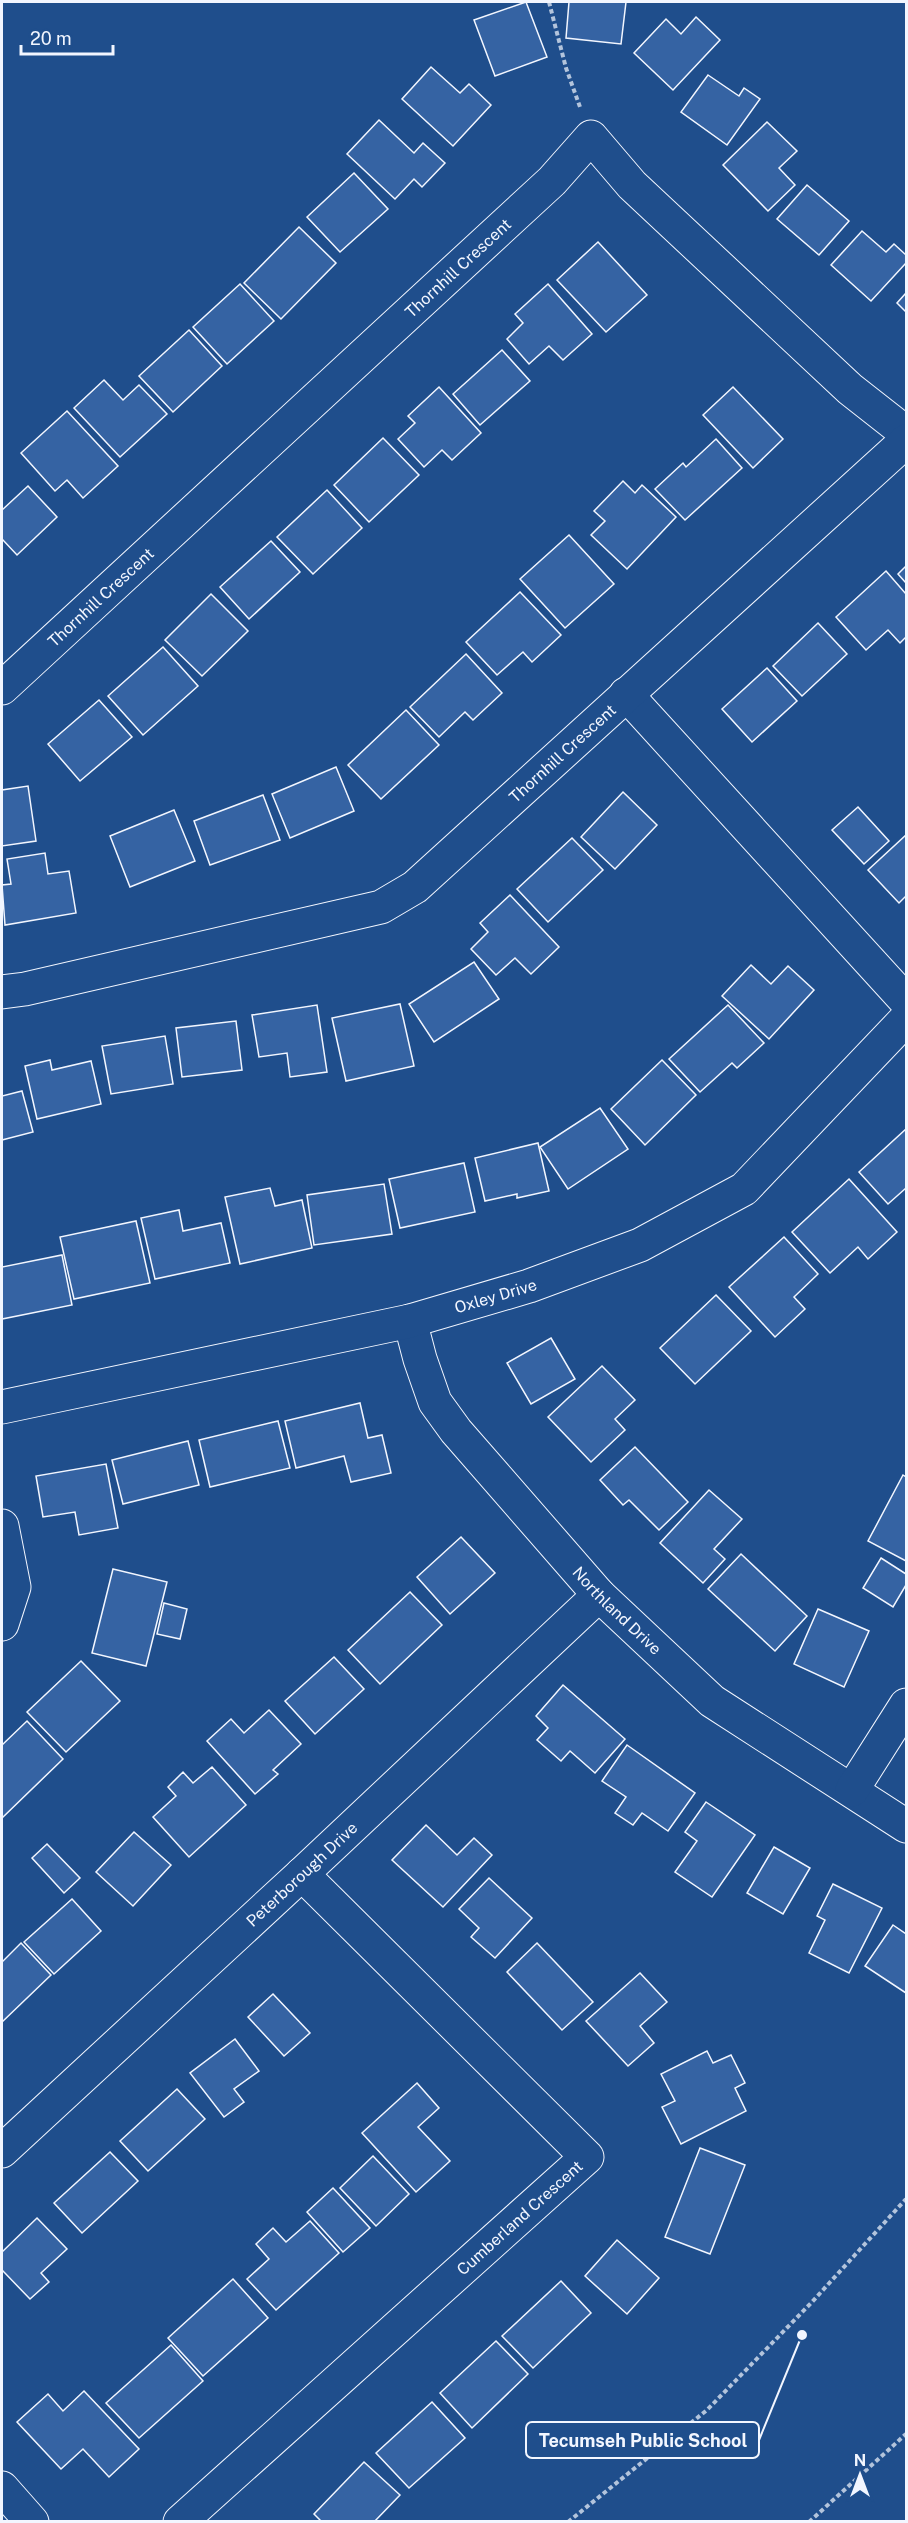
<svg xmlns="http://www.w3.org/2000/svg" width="908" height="2523" font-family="'Public Sans',sans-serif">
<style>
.building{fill:#3563a3;stroke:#f2f6ff;stroke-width:1.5}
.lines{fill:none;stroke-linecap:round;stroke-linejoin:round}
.minor-casing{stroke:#f2f6ff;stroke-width:35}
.path{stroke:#b3c4dc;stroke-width:4;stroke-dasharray:4.5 3;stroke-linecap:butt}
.minor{stroke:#1f4e8c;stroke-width:33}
.labels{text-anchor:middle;stroke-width:4.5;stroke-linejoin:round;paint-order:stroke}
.street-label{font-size:16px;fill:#f2f6ff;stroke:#1f4e8c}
.leader{fill:none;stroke:#f2f6ff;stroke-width:2}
.callout-dot{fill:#f2f6ff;stroke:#1f4e8c;stroke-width:2}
.callout{fill:#1f4e8c;stroke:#f2f6ff;stroke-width:2}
.callout-label{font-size:18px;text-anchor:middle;font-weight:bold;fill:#f2f6ff}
</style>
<rect width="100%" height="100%" fill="#1f4e8c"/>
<g class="building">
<polygon points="526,2 547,57 495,76 474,20"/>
<polygon points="569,2 626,2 621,44 566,38"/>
<polygon points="696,17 720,40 673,90 634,53 666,19 681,34"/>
<polygon points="431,67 460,93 469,84 491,105 453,146 402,99"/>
<polygon points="708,75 739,96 744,88 760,99 727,145 681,112"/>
<polygon points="379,120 414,153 423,143 445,163 422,187 414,179 395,199 347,154"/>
<polygon points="767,122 797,151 779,168 795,185 768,211 723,165"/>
<polygon points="354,173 388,209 340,252 307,217"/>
<polygon points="807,185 849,221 819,255 777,219"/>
<polygon points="299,227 336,263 281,319 244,283"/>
<polygon points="862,231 886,252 894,244 906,255 906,263 871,301 831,265"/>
<polygon points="598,242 647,295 606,332 557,280"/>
<polygon points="240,284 274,321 227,364 193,327"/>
<polygon points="548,284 592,334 563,360 549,346 529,364 507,339 523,323 515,314"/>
<polygon points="906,293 906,312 897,303"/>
<polygon points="189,330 222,366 173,412 139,376"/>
<polygon points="502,350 530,381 480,425 453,394"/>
<polygon points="104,380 123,400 139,385 167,414 120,457 74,408"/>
<polygon points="439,387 481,433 452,460 442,450 424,467 398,439 415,423 408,416"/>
<polygon points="733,387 783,439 753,468 703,415"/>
<polygon points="67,411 118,466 83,498 67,480 55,491 21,453"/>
<polygon points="383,438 419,475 369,522 334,485"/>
<polygon points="716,439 742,468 685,520 655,489 683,463 686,467"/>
<polygon points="623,481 635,493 642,485 676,517 627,569 591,535 605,521 594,511"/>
<polygon points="28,486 57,517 17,555 2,539 2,510"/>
<polygon points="327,490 362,528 313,574 277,537"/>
<polygon points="569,535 614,584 565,628 520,579"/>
<polygon points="271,541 300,572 249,619 220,587"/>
<polygon points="906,566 906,583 898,574"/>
<polygon points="886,571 906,594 906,637 900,643 888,630 866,650 836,617"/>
<polygon points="520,592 561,635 532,662 523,652 497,675 466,642"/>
<polygon points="211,594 248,631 202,676 165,640"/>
<polygon points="818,623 847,654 802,696 773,666"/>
<polygon points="163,647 198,686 143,735 108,696"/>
<polygon points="466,654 502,693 473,720 465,712 439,737 410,707"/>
<polygon points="767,668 797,701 752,742 722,709"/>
<polygon points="99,700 132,737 80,781 48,744"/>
<polygon points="406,710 439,745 381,799 348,765"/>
<polygon points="336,767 354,811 290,838 272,794"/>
<polygon points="28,786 36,841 2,846 2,790"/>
<polygon points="623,792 657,825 615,869 581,837"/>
<polygon points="263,795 280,840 210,865 194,821"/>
<polygon points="858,807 889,841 864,864 832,830"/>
<polygon points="174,810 195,861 130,887 110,836"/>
<polygon points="906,835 906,896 899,903 868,870"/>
<polygon points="572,838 603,870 548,922 517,889"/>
<polygon points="45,853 48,874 69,871 76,913 5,925 2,885 11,884 7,859"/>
<polygon points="510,895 559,947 531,974 515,958 496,975 471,949 488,932 480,923"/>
<polygon points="474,962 499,999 434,1042 409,1004"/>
<polygon points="751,965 771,984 788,966 814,990 769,1039 722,996"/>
<polygon points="400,1004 414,1066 346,1081 332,1018"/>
<polygon points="317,1005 327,1072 290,1077 287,1053 259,1057 252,1015"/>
<polygon points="728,1005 764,1043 737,1068 732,1063 700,1092 669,1059"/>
<polygon points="236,1021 242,1070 182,1077 176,1028"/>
<polygon points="165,1036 173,1084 111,1094 102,1046"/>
<polygon points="50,1060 52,1070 91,1061 101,1104 37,1119 25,1066"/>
<polygon points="662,1060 696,1095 645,1145 611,1109"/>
<polygon points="22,1091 33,1132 2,1140 2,1096"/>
<polygon points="600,1108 628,1149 568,1189 540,1147"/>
<polygon points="906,1129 906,1188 888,1204 859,1172"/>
<polygon points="538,1143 549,1191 517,1198 517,1194 485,1201 475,1158"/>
<polygon points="464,1163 475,1212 400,1228 389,1179"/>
<polygon points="849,1179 897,1232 868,1259 858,1247 830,1273 792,1232"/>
<polygon points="384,1184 392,1234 314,1245 307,1195"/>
<polygon points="270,1188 275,1206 302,1200 312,1248 240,1264 225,1197"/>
<polygon points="179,1210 183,1231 221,1223 230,1263 155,1279 141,1218"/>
<polygon points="136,1221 150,1283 74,1299 60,1237"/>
<polygon points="784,1237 818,1274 794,1297 805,1309 775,1337 729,1287"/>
<polygon points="62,1255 72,1305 2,1319 2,1267"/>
<polygon points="716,1295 751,1331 695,1384 660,1348"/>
<polygon points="551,1338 575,1379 531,1404 507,1363"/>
<polygon points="602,1366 635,1400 615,1419 625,1430 591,1462 548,1417"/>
<polygon points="360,1403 368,1438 382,1435 391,1473 351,1482 344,1456 296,1468 285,1421"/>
<polygon points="278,1421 290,1468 210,1487 199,1440"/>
<polygon points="188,1441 199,1485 123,1504 112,1460"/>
<polygon points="635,1447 688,1502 659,1530 629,1500 623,1505 600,1480"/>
<polygon points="106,1464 118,1528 79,1535 75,1512 43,1517 36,1476"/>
<polygon points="903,1475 906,1477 906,1561 868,1541"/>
<polygon points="709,1490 742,1519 714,1549 725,1559 703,1583 660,1543"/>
<polygon points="461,1537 495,1573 450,1614 417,1577"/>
<polygon points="741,1554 807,1616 775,1651 708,1589"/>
<polygon points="881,1558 906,1574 906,1585 893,1607 863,1588"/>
<polygon points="113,1569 167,1582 146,1666 92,1653"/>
<polygon points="410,1592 442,1625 380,1684 348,1650"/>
<polygon points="164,1603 187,1609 180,1639 157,1634"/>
<polygon points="818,1609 869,1631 844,1687 794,1664"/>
<polygon points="334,1657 364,1689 315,1734 285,1701"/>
<polygon points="81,1661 120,1701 66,1752 27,1712"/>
<polygon points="563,1685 625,1739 595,1773 570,1751 561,1761 537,1740 548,1728 536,1716"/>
<polygon points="269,1710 301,1744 273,1770 278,1774 255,1794 207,1741 231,1719 244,1733"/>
<polygon points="27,1721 63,1759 2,1818 2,1745"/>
<polygon points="627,1745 695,1793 668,1831 642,1813 633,1825 615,1813 626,1797 602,1781"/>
<polygon points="212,1767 246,1805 189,1857 153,1817 176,1796 168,1787 183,1772 193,1783"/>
<polygon points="706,1802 755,1835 712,1897 675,1872 697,1841 685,1832"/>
<polygon points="426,1825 457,1855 474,1838 492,1855 443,1907 392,1860"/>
<polygon points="134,1832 171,1865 133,1906 96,1872"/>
<polygon points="47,1844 80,1878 64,1893 32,1858"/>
<polygon points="774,1847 810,1868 783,1914 747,1893"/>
<polygon points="489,1878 532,1918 495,1958 471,1937 479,1928 459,1909"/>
<polygon points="833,1884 882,1908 849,1973 809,1953 825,1920 817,1916"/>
<polygon points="72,1899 101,1931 54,1974 24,1942"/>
<polygon points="893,1925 906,1934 906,1993 865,1966"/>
<polygon points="21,1943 51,1975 2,2022 2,1962"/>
<polygon points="537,1943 593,2002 562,2030 507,1972"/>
<polygon points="640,1973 667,2002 640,2026 654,2043 628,2066 586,2021"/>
<polygon points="273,1994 310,2033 284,2056 248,2017"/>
<polygon points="235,2039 259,2071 234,2089 244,2102 224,2117 190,2073"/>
<polygon points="707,2051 713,2063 731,2055 745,2083 735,2088 746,2111 681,2144 662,2107 675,2101 661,2074"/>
<polygon points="417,2083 439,2108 418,2127 450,2161 416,2192 362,2133"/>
<polygon points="177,2089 205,2119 148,2171 120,2141"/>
<polygon points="700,2148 745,2165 710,2254 665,2237"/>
<polygon points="110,2152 138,2181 82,2233 54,2203"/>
<polygon points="373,2156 409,2194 376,2226 340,2188"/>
<polygon points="333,2188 370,2228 343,2252 307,2212"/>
<polygon points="37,2218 67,2249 41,2273 49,2282 30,2299 2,2270 2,2252"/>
<polygon points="310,2221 339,2253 276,2310 247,2279 269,2259 256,2244 273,2228 286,2242"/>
<polygon points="617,2240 659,2278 627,2314 585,2276"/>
<polygon points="233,2279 268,2318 203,2376 168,2338"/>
<polygon points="561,2281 591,2313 533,2368 502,2336"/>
<polygon points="496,2341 528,2374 472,2428 440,2393"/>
<polygon points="171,2345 203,2381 139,2438 106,2403"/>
<polygon points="84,2391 139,2449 109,2477 83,2449 61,2469 17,2422 48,2394 63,2411"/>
<polygon points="432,2402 465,2438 409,2488 376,2453"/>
<polygon points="364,2462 400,2495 374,2522 322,2522 314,2514"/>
</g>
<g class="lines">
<g class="minor-casing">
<g id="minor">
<path id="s1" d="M2 688 552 181 591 137 632 185 850 389 906 433"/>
<polyline points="626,694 906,1001"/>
<path id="s2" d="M2 992 25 989 381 907 415 887 906 441"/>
<path id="s3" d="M410 1321 420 1359 435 1402 456 1431 599 1595 712 1701 906 1826"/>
<path id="s4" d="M2 1407 410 1321 529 1286 640 1245 744 1189 906 1019"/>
<polyline points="2,1526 14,1587 2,1624"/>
<polyline points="852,1790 906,1705"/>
<path id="s5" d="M2 2151 302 1874 599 1595"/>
<polyline points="2,2488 32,2522"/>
<path id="s6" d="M180 2522 587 2157 302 1874"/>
</g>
</g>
<g class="path">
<polyline points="549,2 566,68 580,107"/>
<polyline points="568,2522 707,2410 812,2302 906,2199"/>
<polyline points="809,2522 906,2434"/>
</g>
<use href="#minor" class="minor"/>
</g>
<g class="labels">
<g class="street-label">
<text dy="6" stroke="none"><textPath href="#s1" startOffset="620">Thornhill Crescent</textPath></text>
<text dy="6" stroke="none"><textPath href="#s1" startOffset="134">Thornhill Crescent</textPath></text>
<text dy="6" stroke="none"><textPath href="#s2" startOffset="627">Thornhill Crescent</textPath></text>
<text dy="6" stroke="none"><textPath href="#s4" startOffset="506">Oxley Drive</textPath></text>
<text dy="6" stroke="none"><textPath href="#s3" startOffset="362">Northland Drive</textPath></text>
<text dy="6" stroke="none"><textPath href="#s5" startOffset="408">Peterborough Drive</textPath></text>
<text dy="6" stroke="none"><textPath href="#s6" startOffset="456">Cumberland Crescent</textPath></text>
</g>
</g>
<path class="leader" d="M802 2335L759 2440"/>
<circle class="callout-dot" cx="802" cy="2335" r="6"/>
<rect class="callout" x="526" y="2422" width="233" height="36" rx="6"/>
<g class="callout-label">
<text x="643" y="2447">Tecumseh Public School</text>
</g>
<rect width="908" height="2523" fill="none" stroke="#f2f6ff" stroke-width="6"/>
<g transform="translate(860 2475)" stroke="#1f4e8c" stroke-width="4.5" paint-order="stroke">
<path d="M0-4.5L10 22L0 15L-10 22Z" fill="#f2f6ff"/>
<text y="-9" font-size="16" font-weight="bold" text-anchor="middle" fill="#f2f6ff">N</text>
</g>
<path d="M21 45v9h92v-9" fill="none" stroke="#f2f6ff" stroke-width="3"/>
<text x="30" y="45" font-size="18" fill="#f2f6ff" stroke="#1f4e8c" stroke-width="4.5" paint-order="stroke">20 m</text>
</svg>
